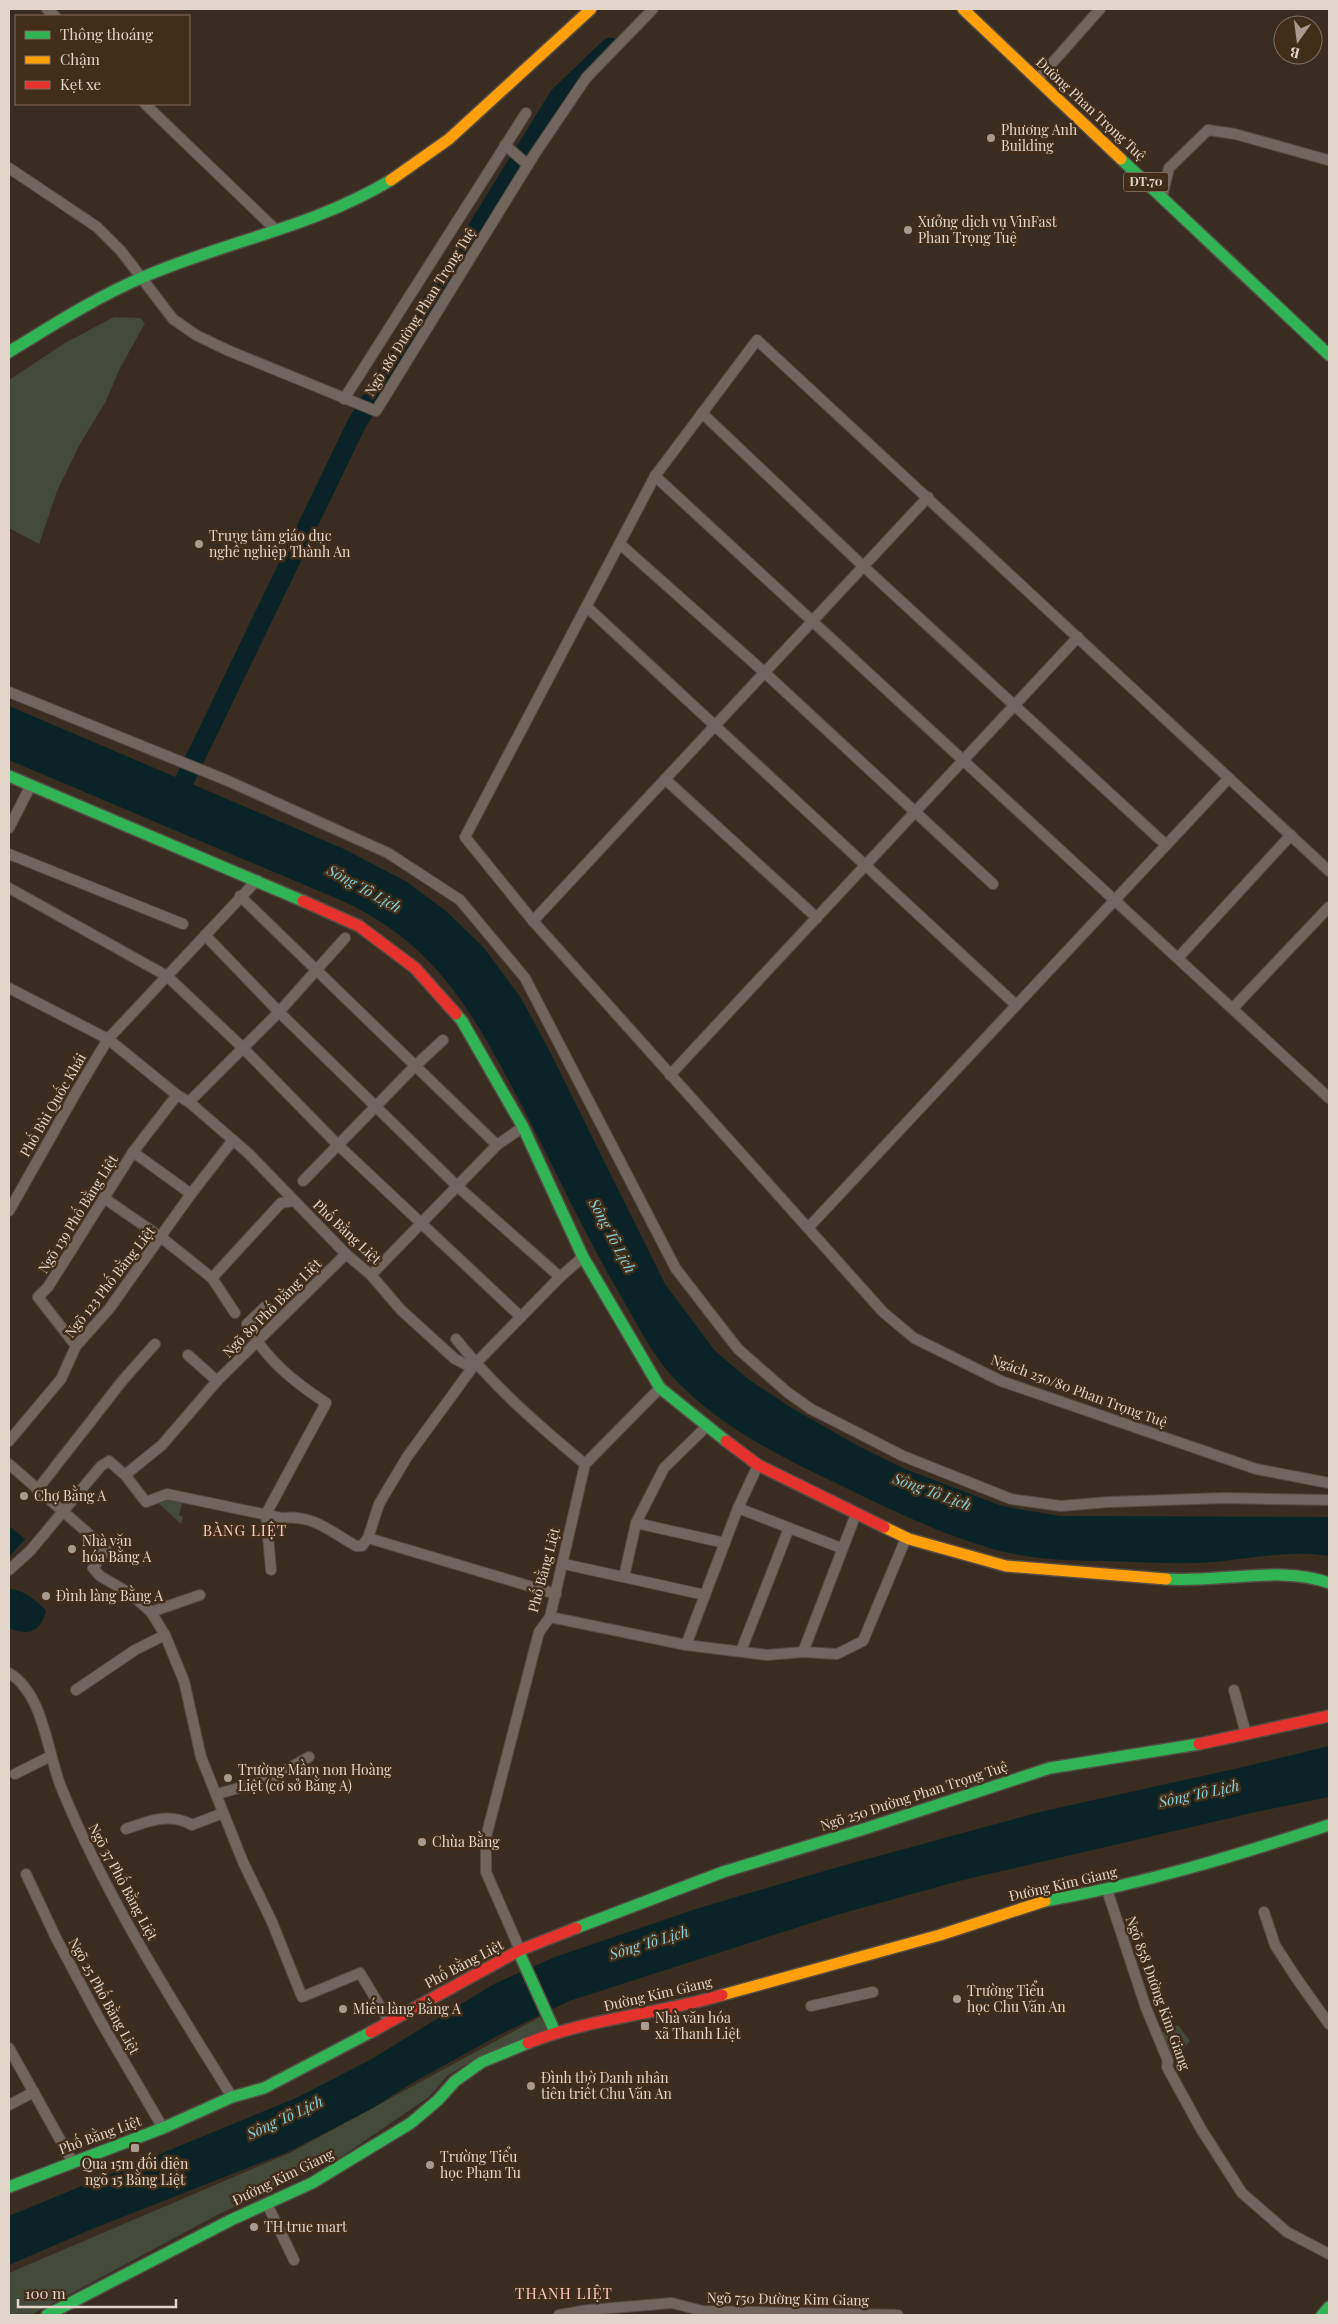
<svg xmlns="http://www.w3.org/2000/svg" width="1338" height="2324" font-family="'Playfair Display',serif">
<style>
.green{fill:#444a39}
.water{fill:#092326}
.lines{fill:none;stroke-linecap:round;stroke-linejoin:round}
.river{stroke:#092326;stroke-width:19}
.street-casing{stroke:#554b42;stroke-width:12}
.fast-casing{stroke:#554b42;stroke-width:14}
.slow-casing{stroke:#554b42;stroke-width:14}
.jam-casing{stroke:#554b42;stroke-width:14}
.street{stroke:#70665e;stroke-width:10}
.fast{stroke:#30b455;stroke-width:11}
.slow{stroke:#ff9f0a;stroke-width:11}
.jam{stroke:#e5322d;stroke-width:11}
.poi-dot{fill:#a79a8f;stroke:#422d19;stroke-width:2}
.labels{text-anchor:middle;stroke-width:5;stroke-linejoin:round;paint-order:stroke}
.shield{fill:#422d19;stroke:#b2a394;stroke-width:1}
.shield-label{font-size:12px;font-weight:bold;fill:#e2d5c9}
.street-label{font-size:14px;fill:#e2d5c9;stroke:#422d19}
.poi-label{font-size:14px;fill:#e2d5c9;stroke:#422d19;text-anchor:start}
.water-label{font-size:15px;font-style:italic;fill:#85ceda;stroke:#422d19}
.neighbourhood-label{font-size:15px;letter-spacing:1px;fill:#fcc8c1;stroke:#422d19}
</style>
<rect width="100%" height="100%" fill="#392d22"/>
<g class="green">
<polygon points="114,317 140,318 145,323 119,370 106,401 80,444 57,491 39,544 9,528 9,380 65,343"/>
<polygon points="156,1498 183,1501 179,1515 183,1517 181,1524 156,1501"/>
<polygon points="540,2017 547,2029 463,2066 447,2076 429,2097 341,2157 217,2215 31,2315 9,2315 9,2273 290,2153"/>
<polygon points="1178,2025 1190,2041 1181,2051 1172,2057 1161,2033"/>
</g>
<g class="water">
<path d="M9 706 344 849 407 882 446 911 484 948 521 998 551 1054 665 1284 715 1351 748 1379 790 1407 860 1447 905 1469 1002 1506 1060 1516 1329 1517V1556C1291 1550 1251 1558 1213 1562 1188 1564 1161 1563 1135 1562 1088 1561 1039 1562 993 1549 941 1534 893 1511 844 1487 782 1457 718 1427 671 1375 651 1352 637 1324 622 1298 585 1235 554 1167 520 1102 474 1015 439 947 345 902L9 760Z"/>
<polygon points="9,1526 25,1539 9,1557"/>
<path d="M9 1589C22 1589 38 1601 46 1611 40 1633 28 1636 9 1628Z"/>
<polygon points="1329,1746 1329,1797 1256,1812 959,1881 836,1915 569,2001 499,2035 412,2083 371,2109 288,2152 92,2229 9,2265 9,2216 296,2098 370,2060 494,1984 555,1957 696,1909 831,1869 1044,1811 1239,1768"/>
</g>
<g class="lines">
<polyline class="river" points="175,800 357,423 559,96 610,47"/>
<g class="street-casing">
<g id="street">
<polyline points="47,9 55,16"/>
<polyline points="1038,79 1100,9"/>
<polyline points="145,104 276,230"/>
<polyline points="505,145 528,165"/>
<polyline points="9,168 97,227 121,251 173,319 196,335 227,350 376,411 534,155 586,78 653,9"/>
<polyline points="1162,197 1169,168 1208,130 1235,134 1328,160"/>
<polyline points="344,399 526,113"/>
<polyline points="702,413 863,566 1166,845"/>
<polyline points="655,476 1329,1098"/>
<polyline points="620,544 764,672 993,884"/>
<polyline points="587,607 1016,1005"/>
<polyline points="9,692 226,780 388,853 460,900 525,978 676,1269 738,1349 787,1392 811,1409 903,1456 1011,1499 1061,1506 1109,1502 1223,1498 1329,1500"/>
<polyline points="665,779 817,918"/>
<polyline points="9,828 31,785"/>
<polyline points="9,854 183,924"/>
<polyline points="1329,871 757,340 655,476 465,837 533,921 883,1312 914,1338 1001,1381 1256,1469 1329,1483"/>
<polyline points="9,888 167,976 242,1047 338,1145 521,1317"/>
<polyline points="240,896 497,1145"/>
<polyline points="533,921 928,497"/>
<polyline points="205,935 279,1012 457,1186 560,1277"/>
<polyline points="1178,958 1291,835"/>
<polyline points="9,988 108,1039 177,1095 189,1102 248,1153 346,1254 371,1275 401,1310 455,1359 465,1364 475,1364"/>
<polyline points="1233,1008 1329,907"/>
<polyline points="670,1075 1078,637"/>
<polyline points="189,1102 279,1012 345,938"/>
<polyline points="133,1152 191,1194"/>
<polyline points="303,1181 414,1067 443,1040"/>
<polyline points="104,1198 162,1238 212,1278 235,1313"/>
<polyline points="9,1211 78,1089 108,1039 257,880"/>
<polyline points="808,1228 1229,778"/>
<polyline points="371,1275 497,1145 523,1127"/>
<polyline points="212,1278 281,1203 293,1201"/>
<path d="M266 1306 247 1324C265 1359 294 1382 326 1403L266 1514"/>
<path d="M456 1339C493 1386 539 1426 585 1464L550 1617 539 1632 486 1837V1872L520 1950"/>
<polyline points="76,1346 38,1297 48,1287 133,1152 177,1095"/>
<polyline points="188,1355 217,1381"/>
<polyline points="9,1441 61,1379 76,1346 109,1309 191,1194 233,1140"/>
<polyline points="9,1464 106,1549 93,1568 100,1576 131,1594 151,1612 165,1635 184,1681 201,1757 243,1862 272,1922 302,1997 360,1973 389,2021"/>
<polyline points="585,1464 660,1388"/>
<polyline points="125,1475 162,1445 217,1381 346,1254"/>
<polyline points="37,1490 123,1380 155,1344"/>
<polyline points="738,1508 841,1548"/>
<polyline points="266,1514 271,1570"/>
<polyline points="636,1523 725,1543"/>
<polyline points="564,1564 705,1595"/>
<path d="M9 1570 30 1551 101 1466 109 1461 125 1475 146 1502 167 1494 282 1518C313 1514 331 1532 356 1546H362L368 1538"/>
<polyline points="624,1577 636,1523 664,1468 706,1427"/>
<polyline points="556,1594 368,1538 379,1504 407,1457 475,1364 560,1277 583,1257"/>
<polyline points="151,1612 200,1595"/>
<polyline points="550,1617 686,1645 767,1655 803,1652 837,1654 863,1641 906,1538"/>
<polyline points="686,1645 738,1508 758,1465"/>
<polyline points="741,1651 789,1528"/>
<polyline points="803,1652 856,1514"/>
<path d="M9 1673C44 1694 47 1752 61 1787 106 1897 170 1997 232 2097"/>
<polyline points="76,1690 135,1650 165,1635"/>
<polyline points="1234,1690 1246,1734"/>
<polyline points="15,1774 51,1756"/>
<polyline points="217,1794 268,1780 309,1757"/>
<path d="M126 1829C148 1821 170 1812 192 1825L223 1813"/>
<polyline points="26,1874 56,1938 101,2022 163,2128"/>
<polyline points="1107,1890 1146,2008 1168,2061 1167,2067 1201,2129 1242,2193 1287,2232 1329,2254"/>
<polyline points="1264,1912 1275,1945 1297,1979 1329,2024"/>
<polyline points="811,2006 873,1992"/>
<polyline points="9,2048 72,2161"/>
<polyline points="9,2105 34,2092"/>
<polyline points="267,2204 294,2260"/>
<polyline points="559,2315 588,2310 672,2303 703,2311 898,2315"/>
</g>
</g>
<g class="fast-casing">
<g id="fast">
<polyline points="1121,159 1329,355"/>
<path d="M9 352C51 326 95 298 141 278 223 242 314 227 391 180"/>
<polyline points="9,776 303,901"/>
<polyline points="456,1014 462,1021 523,1127 583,1257 660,1388 726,1441"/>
<path d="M1166 1579C1215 1583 1283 1565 1329 1583"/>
<path d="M1045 1901C1143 1884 1235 1856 1329 1825"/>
<polyline points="576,1928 723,1872 867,1828 1050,1768 1199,1744"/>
<polyline points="520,1950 521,1957 555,2032"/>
<polyline points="9,2187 163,2128 232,2097 264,2088 371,2032"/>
<polyline points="47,2315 231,2220 312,2183 411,2123 438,2100 455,2081 482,2062 528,2043"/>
<polyline points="1322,2315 1329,2307"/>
</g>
</g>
<g class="slow-casing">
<g id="slow">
<polyline points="963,9 1121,159"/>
<polyline points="391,180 449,139 591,9"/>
<polyline points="884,1527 909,1539 1006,1566 1166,1579"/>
<polyline points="722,1995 940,1935 1045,1901"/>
</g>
</g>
<g class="jam-casing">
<g id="jam">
<polyline points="303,901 359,926 415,968 456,1014"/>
<polyline points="726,1441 758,1465 884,1527"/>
<polyline points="1199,1744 1329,1716"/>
<polyline points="371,2032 520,1950 576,1928"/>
<path d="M528 2043C590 2018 659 2014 722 1995"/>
</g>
</g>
<use href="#street" class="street"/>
<use href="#fast" class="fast"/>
<use href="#slow" class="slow"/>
<use href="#jam" class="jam"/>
</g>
<g class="poi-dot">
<circle cx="991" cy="138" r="5"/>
<circle cx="908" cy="230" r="5"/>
<circle cx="199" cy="544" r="5"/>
<circle cx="24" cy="1496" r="5"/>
<circle cx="72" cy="1549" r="5"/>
<circle cx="46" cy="1596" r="5"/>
<circle cx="228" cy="1778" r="5"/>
<circle cx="422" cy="1842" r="5"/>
<circle cx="957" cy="1999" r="5"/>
<circle cx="343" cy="2009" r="5"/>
<rect x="640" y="2021" width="10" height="10" rx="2.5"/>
<circle cx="531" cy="2086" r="5"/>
<rect x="130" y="2143" width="10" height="10" rx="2.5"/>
<circle cx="430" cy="2165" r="5"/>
<circle cx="254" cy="2227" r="5"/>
</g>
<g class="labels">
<rect class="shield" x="1123.5" y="172.5" width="45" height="19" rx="4"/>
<g class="shield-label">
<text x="1146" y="186">ĐT.70</text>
</g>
<g class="street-label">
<text transform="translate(1091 109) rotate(43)" y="5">Đường Phan Trọng Tuệ</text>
<text transform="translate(420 312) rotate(-58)" y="5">Ngõ 186 Đường Phan Trọng Tuệ</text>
<text transform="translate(53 1105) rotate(-60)" y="5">Phố Bùi Quốc Khái</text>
<text transform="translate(78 1214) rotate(-58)" y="5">Ngõ 139 Phố Bằng Liệt</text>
<text transform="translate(347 1232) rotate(43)" y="5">Phố Bằng Liệt</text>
<text transform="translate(110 1282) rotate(-52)" y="5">Ngõ 123 Phố Bằng Liệt</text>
<text transform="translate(272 1308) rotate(-45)" y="5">Ngõ 89 Phố Bằng Liệt</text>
<text transform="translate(1079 1391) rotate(20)" y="5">Ngách 250/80 Phan Trọng Tuệ</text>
<text transform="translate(544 1570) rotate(-75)" y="5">Phố Bằng Liệt</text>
<text transform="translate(914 1796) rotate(-18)" y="5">Ngõ 250 Đường Phan Trọng Tuệ</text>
<text transform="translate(123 1882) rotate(62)" y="5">Ngõ 37 Phố Bằng Liệt</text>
<text transform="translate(1063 1884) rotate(-13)" y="5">Đường Kim Giang</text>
<text transform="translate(464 1964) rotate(-28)" y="5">Phố Bằng Liệt</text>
<text transform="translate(1158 1993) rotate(70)" y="5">Ngõ 858 Đường Kim Giang</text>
<text transform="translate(658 1994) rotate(-13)" y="5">Đường Kim Giang</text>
<text transform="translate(104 1996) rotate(61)" y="5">Ngõ 25 Phố Bằng Liệt</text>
<text transform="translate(100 2135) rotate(-20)" y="5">Phố Bằng Liệt</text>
<text transform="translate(283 2177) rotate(-26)" y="5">Đường Kim Giang</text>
<text transform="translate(788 2299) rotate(1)" y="5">Ngõ 750 Đường Kim Giang</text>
</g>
<g class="poi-label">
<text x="1001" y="135">Phương Anh<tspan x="1001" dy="16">Building</tspan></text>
<text x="918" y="227">Xưởng dịch vụ VinFast<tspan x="918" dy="16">Phan Trọng Tuệ</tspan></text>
<text x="209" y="541">Trung tâm giáo dục<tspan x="209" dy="16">nghề nghiệp Thành An</tspan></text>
<text x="34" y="1501">Chợ Bằng A</text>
<text x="82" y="1546">Nhà văn<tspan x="82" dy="16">hóa Bằng A</tspan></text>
<text x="56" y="1601">Đình làng Bằng A</text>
<text x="238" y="1775">Trường Mầm non Hoàng<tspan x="238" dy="16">Liệt (cơ sở Bằng A)</tspan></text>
<text x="432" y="1847">Chùa Bằng</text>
<text x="967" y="1996">Trường Tiểu<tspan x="967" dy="16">học Chu Văn An</tspan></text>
<text x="353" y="2014">Miếu làng Bằng A</text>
<text x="655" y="2023">Nhà văn hóa<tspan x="655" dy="16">xã Thanh Liệt</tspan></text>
<text x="541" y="2083">Đình thờ Danh nhân<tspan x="541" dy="16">tiên triết Chu Văn An</tspan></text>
<text x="440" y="2162">Trường Tiểu<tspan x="440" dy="16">học Phạm Tu</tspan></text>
<text x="135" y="2169" text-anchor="middle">Qua 15m đối diện<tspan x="135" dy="16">ngõ 15 Bằng Liệt</tspan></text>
<text x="264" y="2232">TH true mart</text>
</g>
<g class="water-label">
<text transform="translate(364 889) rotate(29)" y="5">Sông Tô Lịch</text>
<text transform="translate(612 1236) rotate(62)" y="5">Sông Tô Lịch</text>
<text transform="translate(932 1492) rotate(20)" y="5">Sông Tô Lịch</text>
<text transform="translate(1199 1794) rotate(-12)" y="5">Sông Tô Lịch</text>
<text transform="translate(649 1943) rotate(-17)" y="5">Sông Tô Lịch</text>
<text transform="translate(285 2118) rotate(-25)" y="5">Sông Tô Lịch</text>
</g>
<g class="neighbourhood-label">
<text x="245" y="1536">BÀNG LIỆT</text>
<text x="564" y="2299">THANH LIỆT</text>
</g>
</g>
<rect width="1338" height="2324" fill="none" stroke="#e2d5c9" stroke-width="20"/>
<rect x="15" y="15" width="175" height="90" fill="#422d19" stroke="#82705f"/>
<rect x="25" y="31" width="25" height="8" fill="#30b455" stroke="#82705f"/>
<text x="60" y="40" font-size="15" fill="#e2d5c9">Thông thoáng</text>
<rect x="25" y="56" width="25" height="8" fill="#ff9f0a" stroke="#82705f"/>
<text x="60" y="65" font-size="15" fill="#e2d5c9">Chậm</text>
<rect x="25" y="81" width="25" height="8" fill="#e5322d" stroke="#82705f"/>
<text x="60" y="90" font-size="15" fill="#e2d5c9">Kẹt xe</text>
<g transform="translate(1298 40) rotate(194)"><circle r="24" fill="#422d19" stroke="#82705f"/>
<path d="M0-4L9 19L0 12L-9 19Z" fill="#a79a8f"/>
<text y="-8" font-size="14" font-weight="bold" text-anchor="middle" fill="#e2d5c9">B</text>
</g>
<path d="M18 2299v8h158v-8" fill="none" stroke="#e2d5c9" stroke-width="2.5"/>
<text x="25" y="2299" font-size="15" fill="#e2d5c9" stroke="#422d19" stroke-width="4" paint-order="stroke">100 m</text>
</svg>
